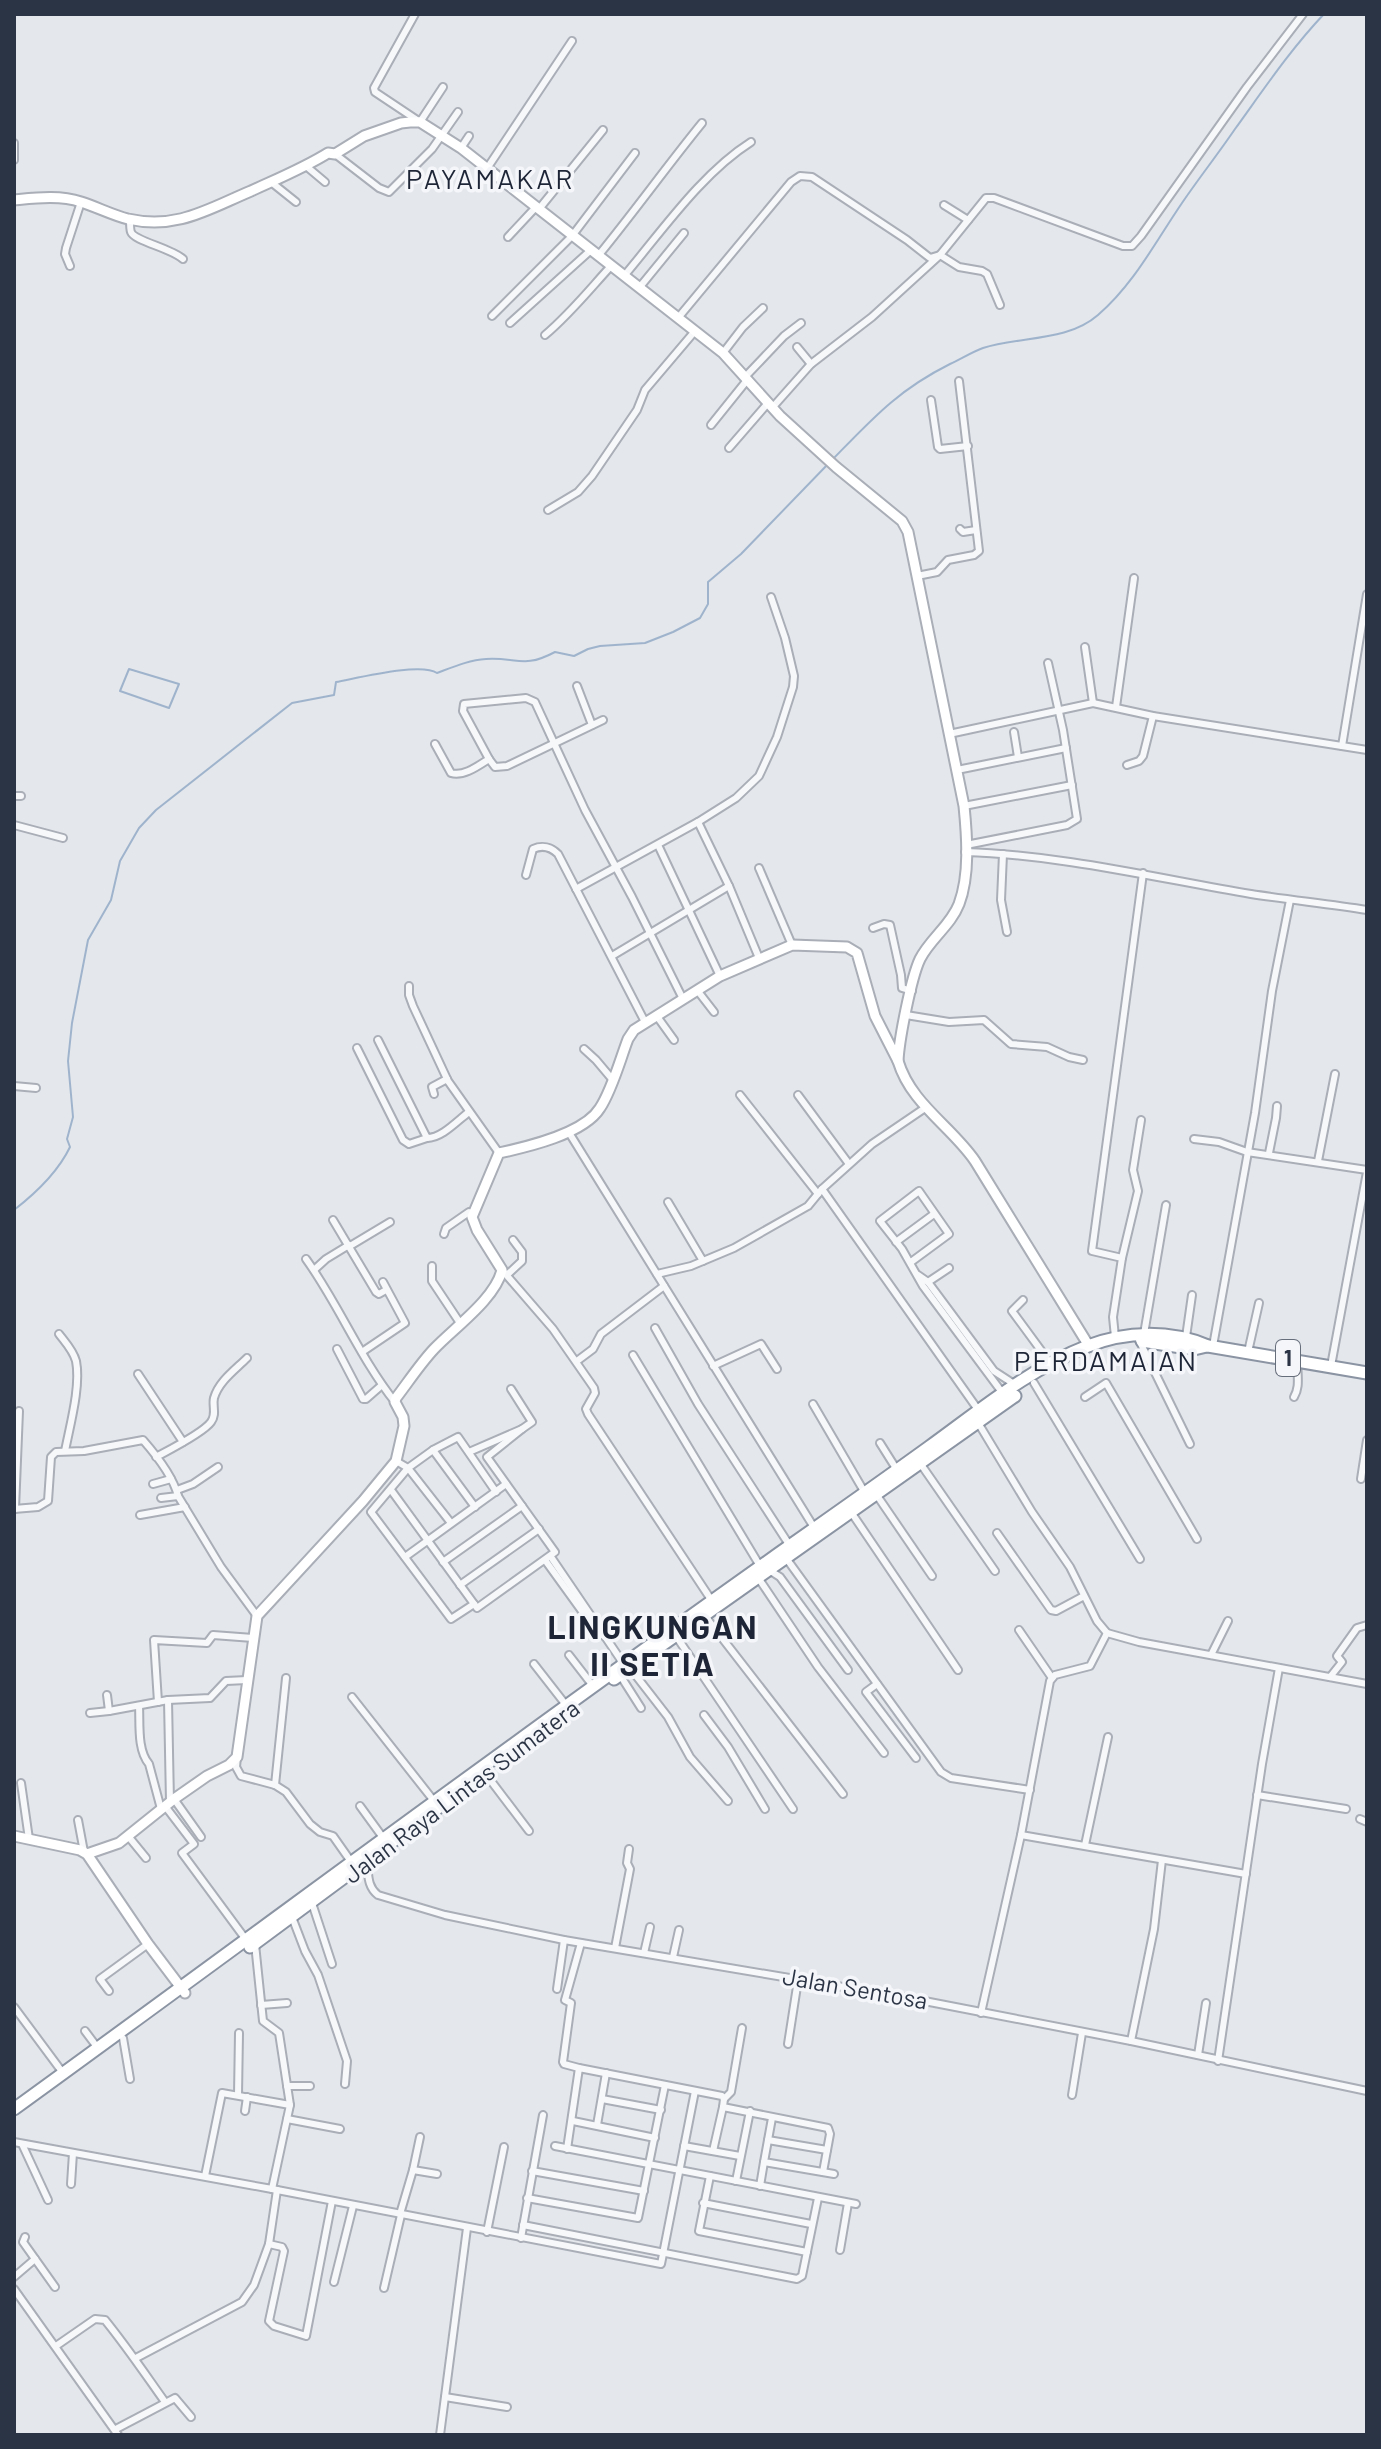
<svg xmlns="http://www.w3.org/2000/svg" width="1381" height="2449" font-family="Barlow,sans-serif">
<style>
.lines{fill:none;stroke-linecap:round;stroke-linejoin:round}
.stream{stroke:#9fb4cc;stroke-width:2}
.street-casing{stroke:#a9aeb7;stroke-width:10}
.secondary-casing{stroke:#a9aeb7;stroke-width:13}
.highway-casing{stroke:#8b94a3;stroke-width:15}
.street{stroke:#f7f8fa;stroke-width:6}
.secondary{stroke:#fff;stroke-width:9}
.highway{stroke:#fff;stroke-width:11}
.labels{text-anchor:middle;stroke-width:7;stroke-linejoin:round;paint-order:stroke}
.shield{fill:#f4f6f9;stroke:#676e7b;stroke-width:2}
.shield-label{font-size:22px;font-weight:bold;fill:#2b3445}
.street-label{font-size:24px;fill:#2b3445;stroke:#f4f6f9}
.quarter-label{font-size:28px;letter-spacing:2px;fill:#1d2536;stroke:#f4f6f9}
.district-label{font-size:32px;font-weight:bold;letter-spacing:2px;fill:#1d2536;stroke:#f4f6f9}
</style>
<rect width="100%" height="100%" fill="#e4e7ec"/>
<g class="lines">
<g class="stream">
<path d="M833 459C873 418 898 390 950 364 961 359 972 352 983 348 1021 336 1067 342 1098 315 1134 284 1156 241 1182 203 1199 178 1218 154 1235 129 1264 89 1290 50 1324 14"/>
<polygon points="129,669 179,684 169,708 120,691"/>
<path d="M14 1210C36 1193 58 1172 70 1147L67 1139 73 1117 68 1061 72 1023 88 940 111 900 120 861 139 828 156 810 292 703 334 695 336 682C358 678 421 662 437 673 453 667 469 660 486 659 518 657 523 669 555 652L574 656 588 649 600 646 645 643 673 632 700 618 708 604V582L741 554 829 463"/>
</g>
<g class="street-casing">
<g id="street">
<polyline points="415,14 374,88 375,92 420,122 443,87"/>
<polyline points="14,143 14,160"/>
<polyline points="461,148 469,136"/>
<polyline points="335,154 379,188 389,192 432,149 458,112"/>
<polyline points="306,166 325,182"/>
<polyline points="488,167 572,41"/>
<polyline points="271,182 296,202"/>
<polyline points="944,205 968,220"/>
<polyline points="539,209 603,130"/>
<path d="M130 219C130 222 130 230 131 232 134 241 171 248 183 259"/>
<polyline points="508,237 536,207"/>
<path d="M598 256C634 212 667 166 702 123"/>
<polyline points="70,266 65,254 66,248 81,202"/>
<path d="M624 276C662 231 702 173 751 142"/>
<polyline points="639,288 684,233"/>
<polyline points="492,316 572,236 635,153"/>
<polyline points="678,318 791,182 800,176 812,177 907,240 930,258 940,255 959,267 982,271 987,274 1000,305"/>
<polyline points="510,323 591,250"/>
<path d="M545 335C570 314 589 290 611 266"/>
<polyline points="797,347 811,364"/>
<polyline points="723,353 743,327 763,308"/>
<polyline points="746,376 784,336 801,323"/>
<polyline points="931,400 938,447 940,449 968,446"/>
<polyline points="772,408 811,364 872,317 940,255 986,198 994,198 1123,246 1132,246 1141,236 1247,87 1303,14"/>
<polyline points="711,425 748,379"/>
<polyline points="729,448 768,403"/>
<polyline points="548,510 578,492 592,476 637,410 645,390 695,331"/>
<polyline points="960,529 963,532 976,530"/>
<polyline points="917,576 937,572 948,560 974,555 979,551 959,381"/>
<polyline points="1085,647 1093,703"/>
<polyline points="577,686 592,725"/>
<polyline points="1116,707 1134,578"/>
<polyline points="1014,732 1018,757"/>
<polyline points="949,734 1093,703 1153,716 1367,750"/>
<path d="M435 744 451 773C463 777 478 766 489 759L463 711 464 704 526 698 535 702 585 810 632 897 683 999"/>
<polyline points="1342,746 1367,594"/>
<polyline points="489,759 495,767 507,766 603,720"/>
<polyline points="1127,765 1139,761 1143,756 1153,716"/>
<polyline points="957,770 1066,748"/>
<polyline points="14,796 21,796"/>
<polyline points="964,806 1072,785"/>
<polyline points="698,822 729,886 759,958"/>
<polyline points="14,825 63,838"/>
<polyline points="658,845 720,976"/>
<polyline points="966,845 1067,825 1077,819 1063,730 1048,663"/>
<path d="M965 852C1062 855 1156 878 1251 894 1290 900 1329 904 1367 910"/>
<polyline points="1003,854 1001,900 1007,932"/>
<polyline points="759,868 792,945"/>
<path d="M526 875 533 849C542 845 551 847 558 854L645 1022"/>
<polyline points="576,889 698,822 736,798 759,776 777,737 793,687 794,676 785,638 771,597"/>
<polyline points="873,928 884,924 890,925 901,975 902,988 912,991"/>
<polyline points="612,956 729,886"/>
<polyline points="409,986 409,995 413,1006 448,1081 499,1153"/>
<polyline points="697,990 714,1012"/>
<polyline points="656,1015 674,1040"/>
<polyline points="906,1015 949,1022 984,1020 1011,1044 1047,1047 1069,1057 1083,1060"/>
<path d="M378 1040 427 1138C442 1138 457 1121 469 1112"/>
<polyline points="357,1048 403,1140 409,1144 427,1138"/>
<polyline points="584,1049 596,1060 612,1079"/>
<polyline points="14,1086 36,1088"/>
<polyline points="434,1094 432,1087 447,1079"/>
<polyline points="740,1095 818,1194"/>
<polyline points="798,1095 849,1164"/>
<polyline points="568,1131 815,1529"/>
<polyline points="1194,1139 1219,1142 1247,1152 1367,1170"/>
<polyline points="1269,1153 1276,1118 1277,1106"/>
<polyline points="1318,1161 1335,1074"/>
<polyline points="822,1189 979,1411"/>
<polyline points="668,1202 703,1261"/>
<polyline points="333,1220 376,1292 379,1294 386,1290"/>
<polyline points="444,1234 446,1228 469,1212 472,1214"/>
<polyline points="896,1242 934,1214"/>
<polyline points="350,1246 390,1222"/>
<polyline points="1122,1258 1138,1191 1133,1170 1141,1120"/>
<path d="M306 1259C339 1305 360 1358 395 1402"/>
<polyline points="911,1262 949,1234 919,1191 880,1221 902,1249 923,1286 1004,1395"/>
<polyline points="432,1266 432,1281 460,1323"/>
<polyline points="314,1270 326,1259 349,1245"/>
<polyline points="502,1270 553,1329 594,1388 595,1393 586,1409 588,1414 712,1601"/>
<polyline points="508,1274 522,1261 522,1252 513,1240"/>
<polyline points="657,1274 691,1266 734,1248 808,1206 822,1189 872,1144 925,1108"/>
<polyline points="918,1275 928,1282 994,1371 1014,1384"/>
<polyline points="928,1282 949,1268"/>
<polyline points="1023,1300 1012,1311 1051,1364"/>
<polyline points="655,1328 698,1404 790,1546"/>
<path d="M59 1334C65 1342 73 1350 76 1361 81 1386 70 1425 65 1451"/>
<polyline points="1144,1334 1166,1205"/>
<polyline points="1115,1337 1113,1317 1122,1258 1092,1251 1143,873"/>
<polyline points="1186,1337 1192,1295"/>
<polyline points="1139,1340 1190,1444"/>
<polyline points="1213,1346 1255,1113 1272,991 1290,900"/>
<polyline points="337,1349 363,1399 366,1399 382,1385"/>
<polyline points="362,1352 405,1323 383,1282"/>
<polyline points="1248,1352 1259,1303"/>
<polyline points="633,1355 760,1566"/>
<polyline points="577,1361 593,1349 601,1334 664,1286"/>
<polyline points="713,1366 761,1344 777,1369"/>
<polyline points="1331,1366 1367,1172"/>
<polyline points="138,1374 183,1442"/>
<polyline points="1034,1383 1140,1559"/>
<polyline points="1085,1397 1106,1383 1197,1539"/>
<path d="M1294 1397C1301 1385 1296 1374 1298 1360"/>
<polyline points="813,1404 865,1493"/>
<polyline points="977,1421 1032,1512 1070,1567 1097,1621 1107,1633 1139,1642 1367,1684"/>
<polyline points="880,1443 897,1470"/>
<polyline points="433,1450 475,1507"/>
<polyline points="469,1452 522,1429 532,1422 511,1389"/>
<path d="M156 1457C169 1450 203 1433 211 1422 217 1414 212 1406 214 1398 219 1381 235 1370 247 1358"/>
<polyline points="396,1461 408,1468 451,1523"/>
<polyline points="920,1463 995,1571"/>
<polyline points="1361,1479 1367,1440"/>
<polyline points="153,1484 171,1479"/>
<polyline points="177,1490 193,1484 218,1467"/>
<polyline points="391,1490 477,1608 555,1552 487,1457 522,1429"/>
<polyline points="876,1494 932,1576"/>
<polyline points="161,1498 178,1496"/>
<path d="M14 1509 38 1507 48 1501 51 1457 56 1452 84 1451 143 1440C157 1456 173 1476 178 1496L221 1567 257 1616"/>
<polyline points="15,1509 19,1411"/>
<polyline points="851,1512 958,1670"/>
<polyline points="140,1515 185,1507"/>
<polyline points="997,1533 1051,1610 1056,1611 1084,1596"/>
<polyline points="405,1557 506,1484"/>
<polyline points="551,1557 623,1663"/>
<polyline points="786,1558 941,1772 951,1778 1030,1790"/>
<polyline points="545,1560 597,1632 604,1636"/>
<polyline points="443,1562 522,1506"/>
<polyline points="769,1570 780,1577 848,1670"/>
<polyline points="759,1579 818,1667 884,1753"/>
<polyline points="460,1585 539,1529"/>
<polyline points="474,1604 451,1619 371,1512 408,1468 433,1450 458,1437 496,1492"/>
<polyline points="705,1616 843,1794"/>
<polyline points="1019,1630 1052,1678"/>
<polyline points="676,1636 793,1809"/>
<polyline points="569,1655 593,1686"/>
<polyline points="1211,1655 1228,1621"/>
<polyline points="534,1664 566,1705"/>
<polyline points="630,1668 668,1717 690,1757 728,1801"/>
<polyline points="620,1675 641,1708"/>
<polyline points="1330,1677 1342,1662 1337,1656 1357,1628 1367,1625"/>
<polyline points="877,1684 866,1692 916,1758"/>
<polyline points="107,1695 109,1711"/>
<polyline points="352,1697 434,1801"/>
<polyline points="168,1700 170,1802"/>
<polyline points="158,1702 154,1640 207,1643 213,1635 253,1638"/>
<path d="M139 1706C140 1724 137 1750 149 1764L161 1809"/>
<polyline points="90,1713 109,1711 168,1700 210,1698 226,1681 247,1680"/>
<polyline points="704,1715 728,1747 765,1809"/>
<polyline points="237,1757 236,1767 241,1776 275,1785 286,1792 310,1824 320,1832 333,1836 352,1863"/>
<polyline points="485,1773 529,1831"/>
<polyline points="21,1783 29,1839"/>
<polyline points="275,1785 286,1678"/>
<polyline points="1257,1795 1346,1809"/>
<polyline points="174,1799 201,1837"/>
<polyline points="165,1806 194,1844 182,1853 247,1941"/>
<polyline points="360,1806 384,1839"/>
<polyline points="1360,1819 1367,1822"/>
<polyline points="78,1820 84,1852"/>
<polyline points="1021,1835 1246,1874"/>
<polyline points="128,1836 146,1858"/>
<polyline points="1085,1845 1108,1737"/>
<path d="M366 1859C369 1872 366 1886 378 1895L445 1915 564 1940 914 1999 1131 2041 1367 2091"/>
<polyline points="312,1903 332,1964"/>
<polyline points="292,1917 305,1951 318,1975 347,2061 345,2084"/>
<polyline points="255,1944 263,2021 279,2033 290,2105 272,2189"/>
<polyline points="615,1948 630,1869 627,1863 629,1849"/>
<polyline points="644,1953 650,1927"/>
<polyline points="673,1957 679,1930"/>
<polyline points="557,1989 564,1940"/>
<polyline points="109,1991 100,1979 148,1944"/>
<polyline points="261,2005 287,2003"/>
<polyline points="14,2007 63,2073"/>
<polyline points="981,2013 1021,1835 1050,1681 1055,1675 1090,1666 1107,1633"/>
<polyline points="85,2031 97,2047"/>
<polyline points="123,2038 130,2079"/>
<polyline points="1131,2041 1154,1929 1162,1860"/>
<polyline points="788,2044 798,1980"/>
<polyline points="1198,2055 1206,2003"/>
<polyline points="1218,2061 1262,1764 1279,1668"/>
<polyline points="579,2068 564,2064 563,2062 571,2003 565,2000 581,1943"/>
<polyline points="287,2086 310,2086"/>
<polyline points="238,2095 239,2033"/>
<polyline points="1072,2095 1082,2033"/>
<polyline points="602,2099 661,2110"/>
<polyline points="724,2099 731,2092 742,2028"/>
<polyline points="245,2111 247,2097"/>
<polyline points="772,2118 764,2162 834,2174"/>
<polyline points="287,2119 340,2129"/>
<polyline points="573,2121 655,2138"/>
<polyline points="597,2125 606,2073"/>
<polyline points="768,2140 827,2150"/>
<polyline points="14,2142 272,2189 661,2264 695,2091"/>
<polyline points="22,2144 48,2200"/>
<polyline points="555,2146 856,2204"/>
<polyline points="684,2146 740,2156"/>
<polyline points="567,2149 579,2068 722,2096 724,2099 723,2107 828,2128 830,2134 823,2172"/>
<polyline points="713,2151 723,2107"/>
<polyline points="413,2170 420,2137"/>
<polyline points="532,2171 644,2191"/>
<polyline points="205,2176 222,2093 290,2105"/>
<polyline points="710,2176 699,2231 807,2252"/>
<polyline points="736,2181 750,2111"/>
<polyline points="71,2184 73,2153"/>
<polyline points="760,2186 764,2162"/>
<polyline points="527,2198 638,2218 665,2085"/>
<polyline points="703,2203 811,2224"/>
<polyline points="400,2214 413,2170 437,2174"/>
<polyline points="523,2225 797,2279 802,2276 818,2198"/>
<polyline points="487,2232 504,2147"/>
<polyline points="25,2237 23,2242 55,2287"/>
<polyline points="521,2238 543,2115"/>
<polyline points="269,2244 282,2247 284,2251 269,2321 274,2326 306,2336 332,2201"/>
<polyline points="840,2250 848,2203"/>
<polyline points="14,2277 35,2259"/>
<polyline points="334,2282 353,2206"/>
<polyline points="384,2288 401,2215"/>
<polyline points="14,2289 118,2435"/>
<path d="M56 2346 95 2319 105 2320C127 2347 145 2374 165 2402"/>
<polyline points="136,2358 242,2302 254,2285 269,2244 277,2190"/>
<polyline points="445,2397 507,2407"/>
<polyline points="116,2429 175,2398 191,2417"/>
<polyline points="440,2435 467,2228"/>
</g>
</g>
<g class="secondary-casing">
<g id="secondary">
<path d="M14 200C36 198 60 195 81 202 97 207 112 215 128 219 177 230 208 209 251 191 277 179 304 168 328 153L335 154 364 136 401 123 410 122H420L461 148 723 353 780 416 836 467 902 521 908 532 964 806C967 836 970 875 959 904 951 925 930 939 920 959 911 978 899 1040 898 1061 911 1104 951 1126 975 1161L1089 1346"/>
<polyline points="14,1836 80,1850 87,1854 148,1944 185,1993"/>
<path d="M87 1854 119 1843 174 1799 207 1776 229 1765 237 1757 257 1616 363 1501 396 1461 404 1426 403 1417 395 1402 396 1398C409 1381 420 1364 434 1349 455 1327 495 1299 502 1270L477 1230 472 1217 499 1153C527 1147 584 1134 600 1108 612 1090 620 1060 628 1039L634 1030 720 976 792 945 847 947 857 953 875 1016 898 1061"/>
</g>
</g>
<g class="highway-casing">
<g id="highway">
<polyline points="1142,1341 1194,1349 1207,1346"/>
<polyline points="614,1679 1015,1396"/>
<polyline points="250,1947 481,1776"/>
<path d="M14 2109C272 1922 527 1731 788 1547 835 1514 882 1481 929 1447 979 1411 1030 1368 1088 1346 1126 1331 1170 1330 1208 1346L1367 1373"/>
</g>
</g>
<use href="#street" class="street"/>
<use href="#secondary" class="secondary"/>
<use href="#highway" class="highway"/>
</g>
<g class="labels">
<rect class="shield" x="1276" y="1340" width="24" height="36" rx="6"/>
<g class="shield-label">
<text x="1288" y="1366">1</text>
</g>
<g class="street-label">
<text transform="translate(462 1792) rotate(-37)" y="8">Jalan Raya Lintas Sumatera</text>
<text transform="translate(855 1989) rotate(10)" y="8">Jalan Sentosa</text>
</g>
<g class="quarter-label">
<text x="490" y="189">PAYAMAKAR</text>
<text x="1106" y="1371">PERDAMAIAN</text>
</g>
<g class="district-label">
<text x="653" y="1639">LINGKUNGAN<tspan x="653" dy="37">II SETIA</tspan></text>
</g>
</g>
<rect width="1381" height="2449" fill="none" stroke="#2b3445" stroke-width="32"/>
</svg>
